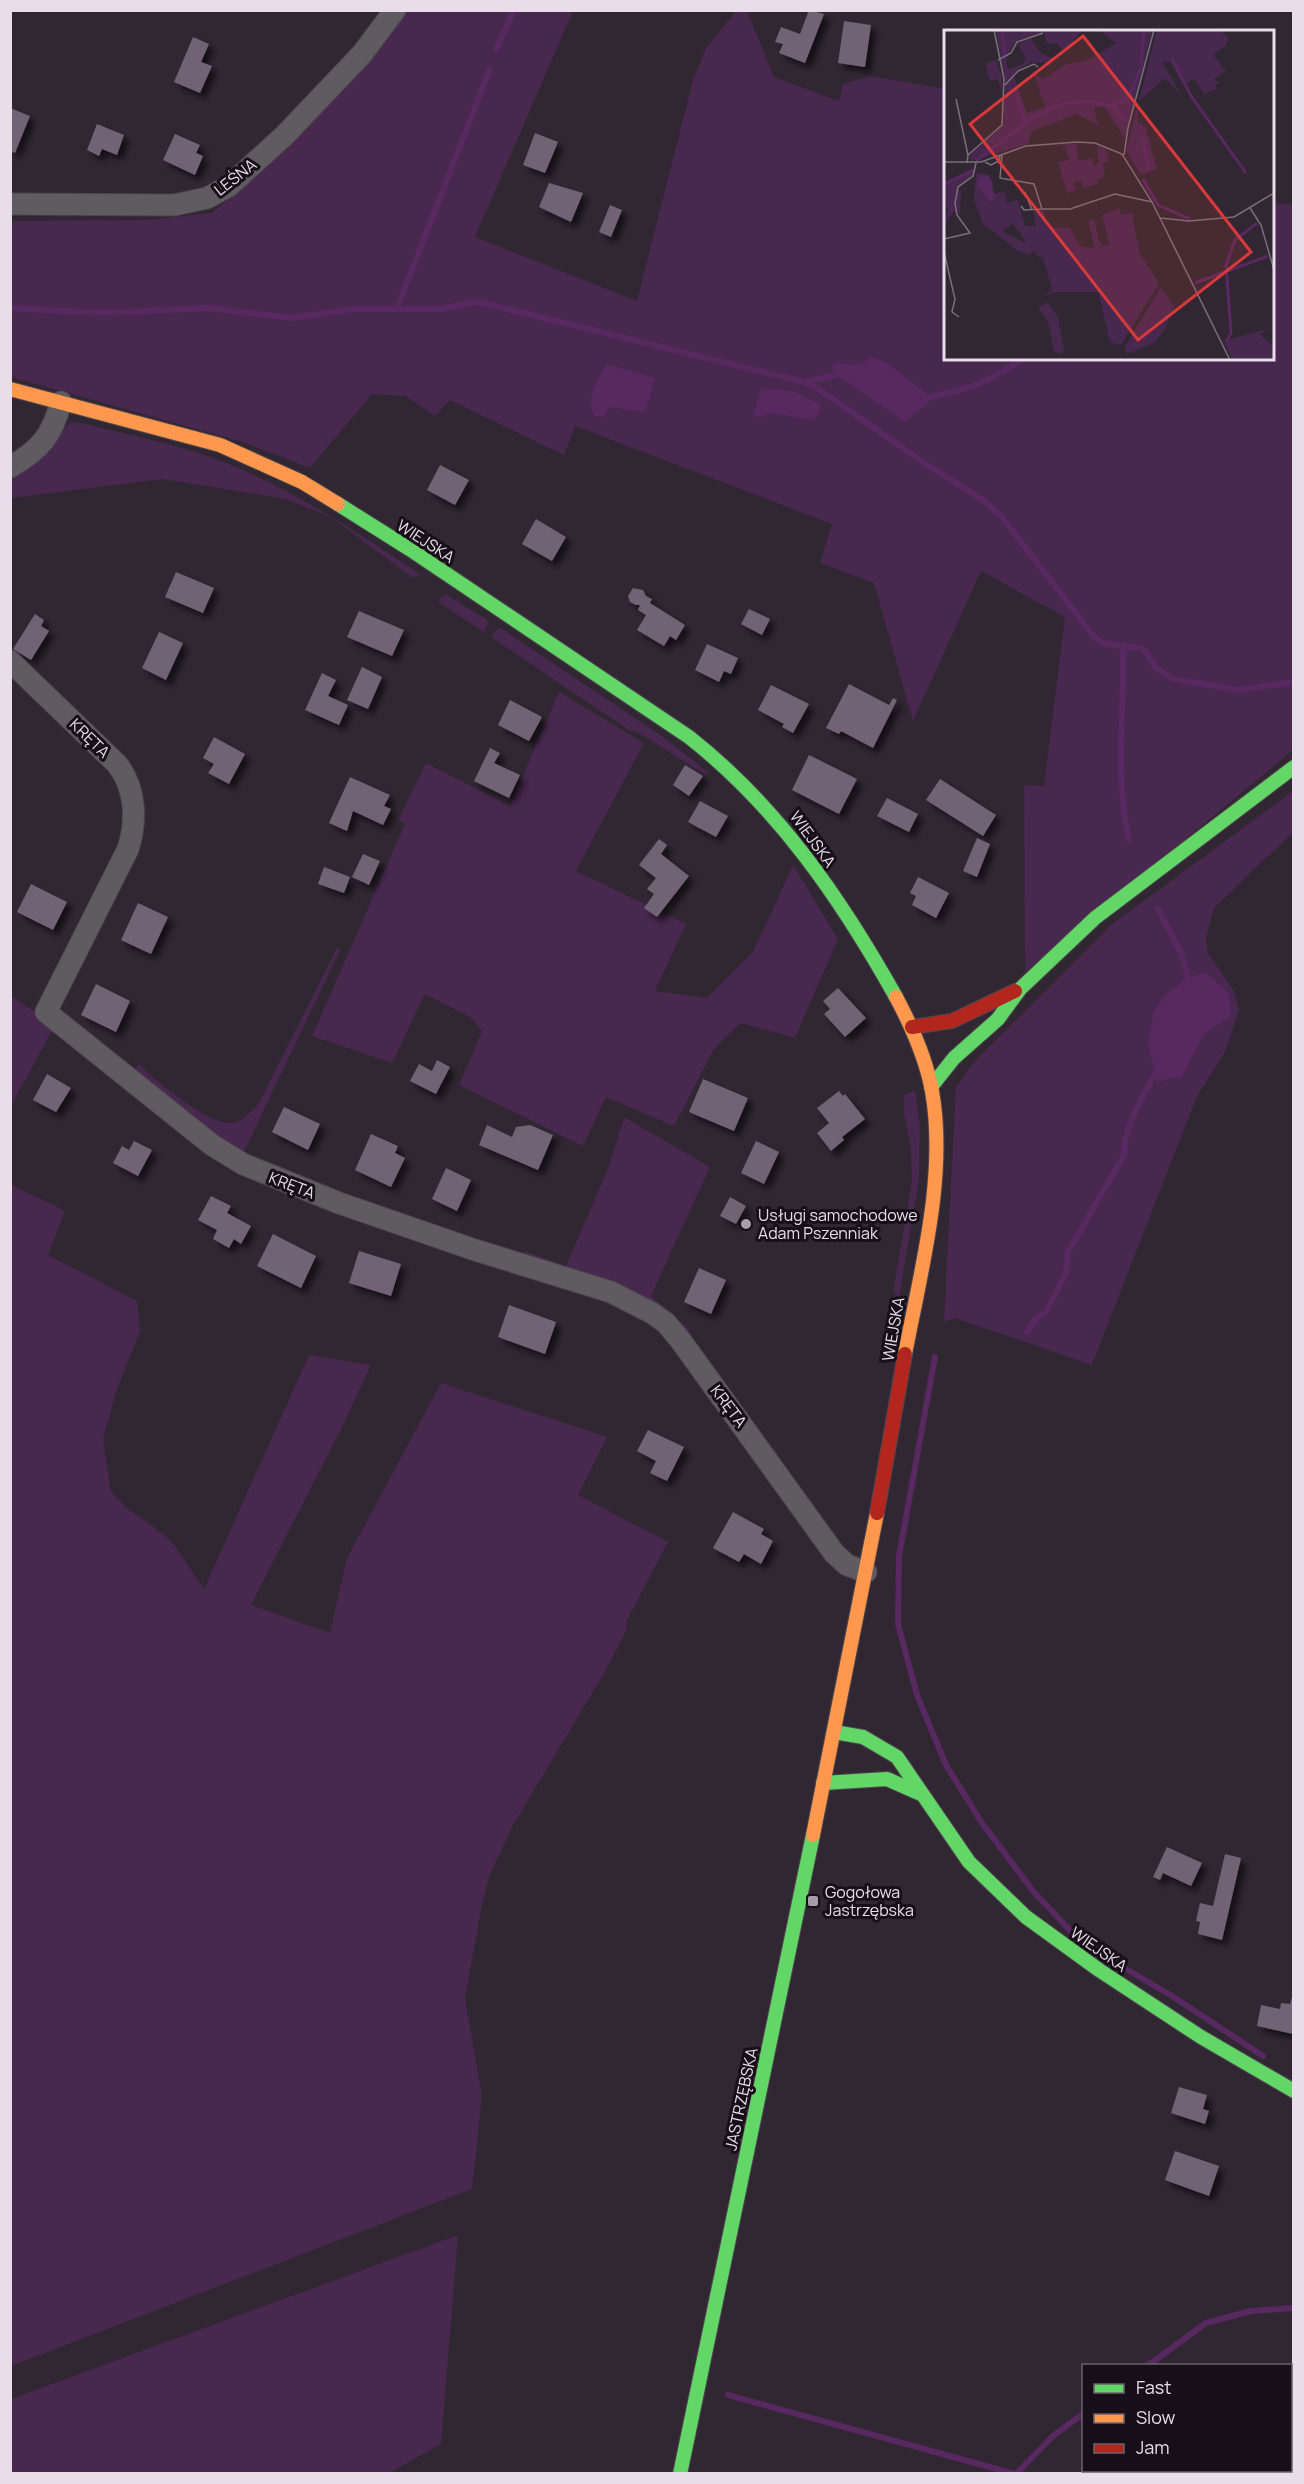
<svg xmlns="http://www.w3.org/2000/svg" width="1304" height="2484" font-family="Manrope,sans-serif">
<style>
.green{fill:#48284e}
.water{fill:#582860}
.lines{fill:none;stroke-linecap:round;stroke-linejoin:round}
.stream{stroke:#582860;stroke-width:6}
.building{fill:#716274;filter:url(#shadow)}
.street-casing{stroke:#4d454e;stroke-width:23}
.fast-casing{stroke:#4d454e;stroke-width:16}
.slow-casing{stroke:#4d454e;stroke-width:16}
.jam-casing{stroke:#4d454e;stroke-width:16}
.street{stroke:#5f5b60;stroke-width:21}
.fast{stroke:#63d668;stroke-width:14}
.slow{stroke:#ff974d;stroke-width:14}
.jam{stroke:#b3261e;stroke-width:14}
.poi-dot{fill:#a89da9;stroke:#170f18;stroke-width:2}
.labels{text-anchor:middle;stroke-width:6;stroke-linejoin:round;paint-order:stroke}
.street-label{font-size:16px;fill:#e8dde9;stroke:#170f18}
.poi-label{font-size:16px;fill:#e8dde9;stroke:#170f18;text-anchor:start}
.inset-river{fill:none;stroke:#582860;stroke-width:3}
.inset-road{fill:none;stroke:#7a707b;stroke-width:1.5}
.view{fill:#d83a3b;fill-opacity:0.15;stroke:#d83a3b;stroke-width:3}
.inset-edge{fill:none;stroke:#e8dde9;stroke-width:3}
</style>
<defs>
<filter id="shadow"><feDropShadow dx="5.5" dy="5.5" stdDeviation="3" flood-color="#0009"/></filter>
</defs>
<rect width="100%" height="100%" fill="#302732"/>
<g class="green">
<polygon points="395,11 573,11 475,237 637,301 693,80 706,48 736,11 747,11 774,77 839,101 843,84 871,76 945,89 946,358 1272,358 1273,203 1293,205 1293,750 1025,972 1024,785 1044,786 1065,617 981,571 913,721 874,583 820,563 832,524 575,426 564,455 450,400 435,416 405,396 372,394 310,468 243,442 11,377 11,221 147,220 212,213 236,193"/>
<path d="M70 422 81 423C125 434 171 443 213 458 290 486 356 532 423 576L418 575 413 578 329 516 285 499 162 479 11 498 10 476 56 439Z"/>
<polygon points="447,595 487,620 488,625 484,632 438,602 443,596"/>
<polygon points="497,629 502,629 662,736 709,773 707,776 634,730 632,732 491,637"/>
<polygon points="559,692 644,743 576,871 686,924 655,991 707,998 753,952 793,865 838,939 795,1038 741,1023 714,1049 674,1126 606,1097 583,1146 459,1085 482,1031 470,1017 425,994 392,1063 312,1036 405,824 398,820 426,763 510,806"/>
<polygon points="1293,791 1293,832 1214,908 1206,938 1208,953 1234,991 1239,1010 1225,1052 1197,1096 1092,1365 955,1318 944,1322 956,1087 973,1063 1111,925"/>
<path d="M337 948 340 950 242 1156 134 1073 139 1064C154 1080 210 1126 232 1123 242 1122 251 1111 258 1105Z"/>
<polygon points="11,996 55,1025 11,1106"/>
<polygon points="915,1090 920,1127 919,1180 899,1298 893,1291 912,1182 911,1149 904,1113 904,1095"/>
<polygon points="624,1117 710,1167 651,1296 689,1329 688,1334 527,1258 524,1251 566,1266 608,1169"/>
<polygon points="10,1184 65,1211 48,1255 137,1301 140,1331 117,1389 103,1439 111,1492 129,1510 153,1526 173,1543 204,1589 309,1355 371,1365 343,1425 251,1605 330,1633 347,1558 441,1383 607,1437 578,1495 668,1542 627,1620 626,1631 606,1670 512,1827 489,1877 481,1909 465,1999 482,2096 472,2189 11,2366"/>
<polygon points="458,2235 441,2444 389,2473 11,2473 11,2399"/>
</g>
<g class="water">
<path d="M870 357 886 362 931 397 928 403 905 422 834 373 832 367 835 363C847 364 861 367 870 357Z"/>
<path d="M607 364 655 378 645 412 609 407 602 417 594 416C585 398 598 379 607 364Z"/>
<polygon points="761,388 793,391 821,405 815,420 769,413 762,417 753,416"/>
<polygon points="1205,972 1229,994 1231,1016 1204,1034 1182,1076 1157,1082 1148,1043 1153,1014 1163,997 1186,979"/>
</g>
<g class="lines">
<g class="stream">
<polyline points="496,50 514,10"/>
<polyline points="10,308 104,313 208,308 291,318 354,309 442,309 474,302 483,303 800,381 817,388 920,460 983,500 1002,517 1095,638 1105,644 1141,648 1145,651 1156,668 1173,679 1238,690 1294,682"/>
<polyline points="397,308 490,69"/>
<polyline points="805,382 836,375"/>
<path d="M931 397C970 389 991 381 1024 358"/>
<path d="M1123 645C1125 709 1114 775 1129 839"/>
<polyline points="1158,909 1181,953 1188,978"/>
<path d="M1027 1332 1037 1317 1046 1312 1066 1273 1068 1252 1124 1155C1124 1126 1142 1099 1155 1074"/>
<polyline points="935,1357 899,1556 898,1624 917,1695 946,1765 982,1823 1033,1891 1076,1937"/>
<polyline points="1109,1959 1172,1996 1263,2056"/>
<polyline points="1147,2366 1206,2323 1251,2311 1294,2308"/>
<polyline points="728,2395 1015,2474"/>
<polyline points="1016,2474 1053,2436 1084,2413"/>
</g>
</g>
<g class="building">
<polygon points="809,10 824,14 805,63 779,53 783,44 775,42 781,27 800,34"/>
<polygon points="844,21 871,25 865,67 838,63"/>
<polygon points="193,37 209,44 201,62 212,66 200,93 174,82"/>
<polygon points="10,108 30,116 15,153 10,151"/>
<polygon points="97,124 124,135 117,155 102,149 99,156 87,150"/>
<polygon points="535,133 558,142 545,173 523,165"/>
<polygon points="175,134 200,145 196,153 203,156 195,175 163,160"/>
<polygon points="549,183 583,193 571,222 539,207"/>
<polygon points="610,205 622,210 611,237 599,232"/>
<polygon points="440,465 469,480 455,505 427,490"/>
<polygon points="536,519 566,537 552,561 522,544"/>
<polygon points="176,572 214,588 203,613 165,597"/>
<polygon points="633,588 643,590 646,596 652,599 650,603 685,625 676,640 670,636 664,646 637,630 646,615 638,610 640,605 636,605 630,602 628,596"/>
<polygon points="749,609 770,619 762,635 741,624"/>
<polygon points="359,611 404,630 392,656 347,637"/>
<polygon points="35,614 44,620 41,626 49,631 31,660 13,649"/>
<polygon points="159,632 183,643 166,680 142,668"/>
<polygon points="707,644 738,658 731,674 724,671 719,682 695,670"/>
<polygon points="362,667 382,677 368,709 347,700"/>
<polygon points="322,673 336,680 328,696 348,705 339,725 305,710"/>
<polygon points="849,684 889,705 893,698 897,700 873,748 841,731 839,734 826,728"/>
<polygon points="771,685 809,704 793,733 782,727 784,724 758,710"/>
<polygon points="510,700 542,717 529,741 498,725"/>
<polygon points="214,737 245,754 229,784 208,773 214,764 203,758"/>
<polygon points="490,748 500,753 494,763 520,775 509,798 474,781"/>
<polygon points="809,755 857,779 839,814 792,790"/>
<polygon points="685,765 703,776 689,796 673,785"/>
<polygon points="350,777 390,795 384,806 391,809 383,825 353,811 347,831 329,823"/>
<polygon points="940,779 996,815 983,836 926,800"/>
<polygon points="887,798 918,814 909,832 877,816"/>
<polygon points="700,801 728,816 716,837 688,822"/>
<polygon points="977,838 990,844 977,877 963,871"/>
<polygon points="659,839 667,845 661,854 689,876 657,917 644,908 654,894 647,889 656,878 639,865"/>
<polygon points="363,854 380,861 369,885 352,877"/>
<polygon points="324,867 350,877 344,893 318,884"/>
<polygon points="918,877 949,893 936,918 912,905 916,896 910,893"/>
<polygon points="31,884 67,902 53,930 17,912"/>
<polygon points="138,903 168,917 151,954 121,940"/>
<polygon points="96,984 130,1001 116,1032 81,1015"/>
<polygon points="838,988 866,1018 845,1037 824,1014 830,1009 823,1001"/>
<polygon points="437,1060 450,1067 436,1094 410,1081 419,1064 432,1071"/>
<polygon points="47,1074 71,1088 56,1112 33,1100"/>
<polygon points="703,1079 748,1098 734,1131 689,1112"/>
<polygon points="839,1091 843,1096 845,1094 865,1119 842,1137 844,1140 831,1151 817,1133 829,1123 817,1108"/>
<polygon points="284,1107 320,1124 308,1150 272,1132"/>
<polygon points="487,1125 512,1137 516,1127 530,1125 553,1135 538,1170 479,1145"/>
<polygon points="371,1134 398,1146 395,1153 405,1158 391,1187 355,1170"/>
<polygon points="134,1141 152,1150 138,1176 113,1163 122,1146 129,1150"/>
<polygon points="756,1141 779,1152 764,1184 741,1173"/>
<polygon points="446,1168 471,1180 457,1211 432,1199"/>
<polygon points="211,1196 231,1206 227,1213 251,1226 241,1244 234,1239 229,1248 213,1239 217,1230 198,1220"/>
<polygon points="730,1197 746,1206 736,1224 720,1216"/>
<polygon points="273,1234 316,1256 301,1288 257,1266"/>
<polygon points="359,1251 401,1264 391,1296 349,1283"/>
<polygon points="699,1268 726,1280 711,1314 684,1302"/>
<polygon points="509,1305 556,1322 545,1354 498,1337"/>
<polygon points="648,1430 684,1447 667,1481 650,1473 656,1461 637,1451"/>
<polygon points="733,1512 764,1529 761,1534 773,1541 761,1564 744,1554 739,1562 713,1548"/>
<polygon points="1167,1847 1202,1863 1191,1886 1163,1873 1160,1880 1153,1877"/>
<polygon points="1225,1854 1241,1858 1222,1940 1198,1934 1200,1922 1196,1921 1200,1903 1213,1906"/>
<polygon points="1293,1994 1293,2034 1257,2026 1261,2005 1280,2009 1281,2003 1290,2004"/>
<polygon points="1179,2087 1207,2095 1203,2109 1209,2111 1205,2124 1171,2113"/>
<polygon points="1175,2151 1219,2166 1209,2196 1165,2180"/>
</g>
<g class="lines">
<g class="street-casing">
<g id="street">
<polyline points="10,204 174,205 207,198 229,186 285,135 362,54 395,10"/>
<path d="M10 467C40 450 52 436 61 402"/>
<path d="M10 661 117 764C136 788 137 821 128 849L46 1012 212 1145 243 1164 339 1203 475 1250 611 1292 652 1313 666 1323 681 1341 834 1553 847 1565 866 1572"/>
</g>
</g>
<g class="fast-casing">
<g id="fast">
<path d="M338 504 411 550 689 737C778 807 841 899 896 997"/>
<polyline points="931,1087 954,1058 998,1019 1020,989 1095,918 1294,767"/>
<polyline points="834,1732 863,1737 897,1757 969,1862 1026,1917 1099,1970 1201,2037 1294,2091"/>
<polyline points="823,1783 887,1779 921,1794"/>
<polyline points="680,2474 813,1835"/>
</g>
</g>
<g class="slow-casing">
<g id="slow">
<polyline points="10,389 220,445 302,482 338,504"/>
<path d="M896 997C912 1027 926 1058 932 1091 947 1175 921 1270 905 1354"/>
<polyline points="813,1835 877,1513"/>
</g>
</g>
<g class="jam-casing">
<g id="jam">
<polyline points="912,1027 952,1021 1015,991"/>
<polyline points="877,1513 905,1354"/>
</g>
</g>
<use href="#street" class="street"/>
<use href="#fast" class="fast"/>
<use href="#slow" class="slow"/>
<use href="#jam" class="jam"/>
</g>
<g class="poi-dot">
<circle cx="746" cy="1224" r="6"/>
<rect x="807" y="1895" width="12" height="12" rx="3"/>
</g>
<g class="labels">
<g class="street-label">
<text transform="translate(235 177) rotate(-38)" y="6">LEŚNA</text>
<text transform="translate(426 541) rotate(33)" y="6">WIEJSKA</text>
<text transform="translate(90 738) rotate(44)" y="6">KRĘTA</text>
<text transform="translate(813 839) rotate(54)" y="6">WIEJSKA</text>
<text transform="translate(292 1185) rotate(21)" y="6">KRĘTA</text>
<text transform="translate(893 1329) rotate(-80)" y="6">WIEJSKA</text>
<text transform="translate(729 1406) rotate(53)" y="6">KRĘTA</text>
<text transform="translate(1099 1949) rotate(35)" y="6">WIEJSKA</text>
<text transform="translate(741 2099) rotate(-78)" y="6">JASTRZĘBSKA</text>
</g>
<g class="poi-label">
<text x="758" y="1221">Usługi samochodowe<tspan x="758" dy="18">Adam Pszenniak</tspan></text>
<text x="825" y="1898">Gogołowa<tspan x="825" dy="18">Jastrzębska</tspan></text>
</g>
</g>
<g transform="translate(944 30)">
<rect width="330" height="330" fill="#302732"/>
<path d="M52 0H139L129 10 131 14 118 19 114 14 103 13 100 2 75 10 67 18 62 30 64 39 79 34 82 28 74 14 87 8 96 23 108 28 106 33 87 32 69 44 83 83 101 77 90 44 98 49 105 46 120 35 144 30 172 13 155 0H208L181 109 160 76 150 78 154 95 133 84 88 101 84 114 27 131 25 126 59 95 61 55ZM213 0H276L284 7 283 15 269 25 282 41 270 49 276 53 271 55 273 59 260 64 250 49 239 55 226 31 218 32 238 66 221 48 195 71 193 91 202 98 213 139 197 145 182 121ZM52 30 58 47V64L54 49 46 51 41 33ZM140 114 132 115 135 131 148 128 150 136 155 133 153 116 162 119 165 131 159 133 161 147 153 149 154 154 139 158 137 151 130 152 132 160 123 163 114 132 125 130 121 116 112 115ZM29 139V145L12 161H17L16 184 10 181 0 195 4 179 0 174V153ZM32 143 45 145 50 163 61 162 63 173 74 170 81 196H92L89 181 100 180 103 197 126 198 137 217 151 218 144 191 150 188 157 217 165 214 158 185 176 178 177 185 188 183 196 224 215 253 177 315 166 312 154 262H111L98 267 108 260 99 227H94L91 221 84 225 73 220 39 194 30 170ZM69 194 81 210V213L58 201ZM217 257 230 277 220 301 210 313 183 324 180 318ZM103 272 114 287 120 321 115 324 110 321 104 292 94 278ZM330 297 315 304 330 316V330H288L280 311Z" fill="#48284e" fill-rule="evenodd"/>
<path d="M45 145 47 150 43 151H48L50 170 46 172 34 155 36 148Z" fill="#582860"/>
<path class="inset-river" d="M58 0 61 26M228 29 247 66 302 143M197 35 200 0M73 67 81 94M168 75 181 91M199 109 205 141M32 131 88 88 121 73 148 71 165 76 179 71 187 63 198 35M199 149 214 175 246 189M0 154 29 140M251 253 324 226M282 312 287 303 282 235 291 210 313 193"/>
<path class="inset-road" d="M54 30 67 23 73 12 99 3M61 55 74 41 90 34 94 37M12 69 24 125M58 125 56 148 90 154 98 179H126L171 164 208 172M180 125 184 98 210 0M0 132H37L82 116 133 112 151 113 178 124 208 172 286 330M41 132 47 135 55 131 56 126M23 133 24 125 58 95 60 49 50 0M81 162 88 180M77 176 80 180 98 179M306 178 317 195 330 240M216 188 245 191 290 187 330 163M0 209 26 203 13 185 11 173 14 157 29 146 32 133M0 222 11 269 8 282 15 287"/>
<path class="view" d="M139 6 307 222 194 310 26 94Z"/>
<rect width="330" height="330" class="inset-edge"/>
</g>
<rect width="1304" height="2484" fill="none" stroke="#e8dde9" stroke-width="24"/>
<rect x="1082" y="2364" width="210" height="108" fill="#170f18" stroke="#6b616c" stroke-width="1.5"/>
<rect x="1094" y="2384" width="30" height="9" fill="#63d668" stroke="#6b616c" stroke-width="1.5"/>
<text x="1136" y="2394" font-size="18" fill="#e8dde9">Fast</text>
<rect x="1094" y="2414" width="30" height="9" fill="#ff974d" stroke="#6b616c" stroke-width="1.5"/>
<text x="1136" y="2424" font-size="18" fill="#e8dde9">Slow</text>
<rect x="1094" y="2444" width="30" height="9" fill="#b3261e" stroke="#6b616c" stroke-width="1.5"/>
<text x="1136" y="2454" font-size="18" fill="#e8dde9">Jam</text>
</svg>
